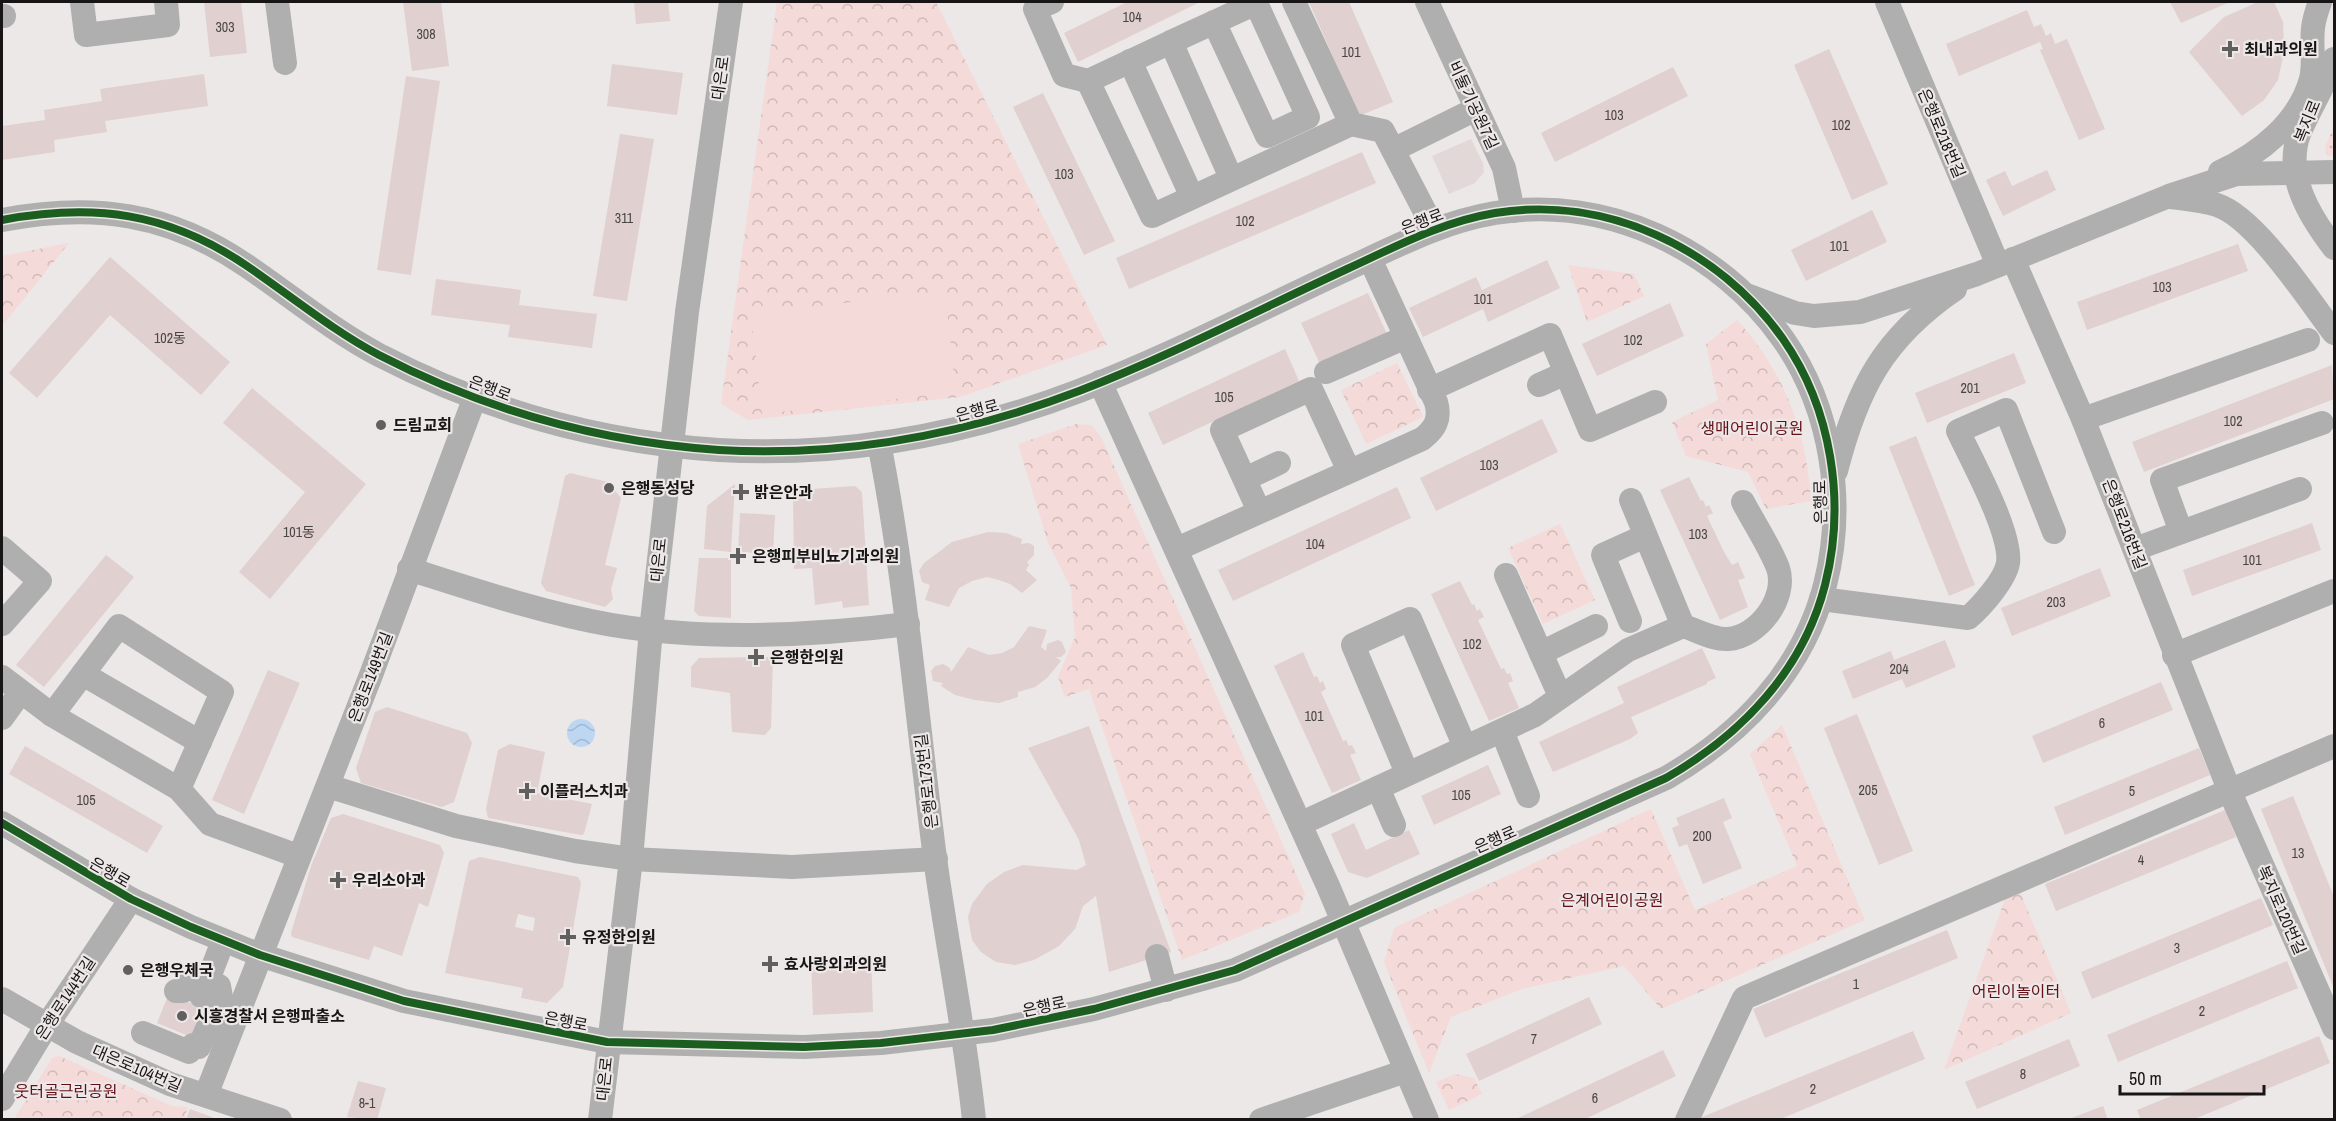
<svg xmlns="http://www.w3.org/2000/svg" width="2336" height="1121" font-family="'Archivo Narrow','Noto Sans KR',sans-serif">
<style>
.built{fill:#e2d8d8}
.grass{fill:url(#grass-dots)}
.park{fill:url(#park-crowns)}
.pitch{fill:#f4dad8}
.water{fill:url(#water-waves)}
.building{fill:#e0d0cf;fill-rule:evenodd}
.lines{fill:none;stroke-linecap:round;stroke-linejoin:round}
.minor{stroke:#b0afb0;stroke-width:24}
.cycleway-casing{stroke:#ede7e7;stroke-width:11}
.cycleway{stroke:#1b5e20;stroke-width:8}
.poi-dot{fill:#625f5f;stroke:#ede7e7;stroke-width:2}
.labels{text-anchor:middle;stroke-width:4.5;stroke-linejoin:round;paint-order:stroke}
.number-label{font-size:14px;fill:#4b4646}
.poi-label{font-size:16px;font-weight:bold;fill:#171515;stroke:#ede7e7;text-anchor:start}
.street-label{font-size:16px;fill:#171515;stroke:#ede7e7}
.park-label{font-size:16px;fill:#641016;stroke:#ede7e7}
</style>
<defs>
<pattern id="grass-dots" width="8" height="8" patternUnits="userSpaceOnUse" patternTransform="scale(1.5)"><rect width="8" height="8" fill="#f4dad8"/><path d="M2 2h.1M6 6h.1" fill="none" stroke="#d0bab8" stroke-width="1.8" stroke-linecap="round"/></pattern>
<pattern id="park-crowns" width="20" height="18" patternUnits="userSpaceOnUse" patternTransform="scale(1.5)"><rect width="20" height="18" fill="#f4dad8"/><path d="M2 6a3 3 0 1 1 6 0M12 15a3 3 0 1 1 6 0" fill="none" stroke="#d0bab8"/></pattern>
<pattern id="water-waves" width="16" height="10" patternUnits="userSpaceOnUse" patternTransform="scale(1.5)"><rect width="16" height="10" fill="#bdd7f2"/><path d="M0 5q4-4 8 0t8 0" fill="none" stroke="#a2b8cf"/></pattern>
</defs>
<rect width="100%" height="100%" fill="#ece8e8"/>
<polygon class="built" points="1471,139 1483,163 1484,172 1475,183 1449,194 1432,156"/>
<polygon class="grass" points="2334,127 2334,156 2327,156 2325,147"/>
<g class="park">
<polygon points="777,2 936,2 1107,345 960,397 748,420 721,404"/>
<polygon points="69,243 2,326 2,256"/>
<polygon points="1568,265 1634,274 1644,296 1587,322"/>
<path d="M1737 320C1784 371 1807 432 1811 501L1766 509 1748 472 1686 456 1672 422 1718 400 1706 344Z"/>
<polygon points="1397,363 1423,417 1366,444 1341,390"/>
<polygon points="1076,424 1091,425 1101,437 1305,894 1299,912 1182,960 1089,689 1065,697 1058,677 1075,637 1071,588 1048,543 1018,444"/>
<polygon points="1560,524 1595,600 1543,624 1508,548"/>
<polygon points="1782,725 1865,920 1661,1009 1624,966 1522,989 1451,1017 1429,1073 1384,962 1394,928 1651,809 1695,910 1797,866 1750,754"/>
<polygon points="2020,892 2071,1013 1944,1070 2005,899"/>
<polygon points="59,1056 172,1106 188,1107 184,1119 14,1119 52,1058"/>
<polygon points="1455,1074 1474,1078 1482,1094 1449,1110 1436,1082"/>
</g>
<polygon class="pitch" points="945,291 956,392 762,414 751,314"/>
<circle class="water" cx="581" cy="733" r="14"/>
<g class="building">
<polygon points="204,2 241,2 247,53 210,57"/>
<polygon points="403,2 441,2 449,66 412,71"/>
<polygon points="634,2 668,2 670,21 636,24"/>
<polygon points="1127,2 1200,2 1078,62 1064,33"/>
<polygon points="1309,2 1349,2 1393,102 1359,116"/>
<polygon points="2170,2 2230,2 2181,23"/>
<polygon points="2258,2 2274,2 2283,22 2284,52 2278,80 2264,100 2242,116 2189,52 2224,17"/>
<polygon points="2027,10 2034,27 2041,24 2046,36 2051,33 2055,44 2067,39 2105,129 2079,140 2040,50 2043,49 2040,42 1959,76 1946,44"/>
<polygon points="1829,49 1888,184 1852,200 1794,65"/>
<polygon points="612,64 683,73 677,115 607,106"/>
<polygon points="1673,67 1688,96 1555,162 1541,133"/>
<polygon points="204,74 208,106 105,121 107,132 54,140 55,152 2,160 2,126 45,120 44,110 102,101 100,89"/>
<polygon points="406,76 440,81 411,275 377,270"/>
<polygon points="1043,93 1115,241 1084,255 1013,107"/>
<polygon points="620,134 654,139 627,301 593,296"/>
<polygon points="1362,152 1376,183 1129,289 1116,258"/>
<polygon points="2047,170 2056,190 2003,216 1986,180 2005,171 2012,186"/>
<polygon points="1872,210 1887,242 1806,281 1791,250"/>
<polygon points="2238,244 2248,271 2087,330 2077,302"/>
<polygon points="110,257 230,362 201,395 110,315 37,398 9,373"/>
<polygon points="1547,260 1560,288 1488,322 1483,309 1423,337 1409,308 1476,277 1482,290"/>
<polygon points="436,279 521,290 519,305 597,314 592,348 508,337 510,325 431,315"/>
<polygon points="1368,293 1387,334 1320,364 1301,323"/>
<polygon points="1670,303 1684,336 1597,376 1582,344"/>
<polygon points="1285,349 1299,381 1163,445 1148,413"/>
<polygon points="2014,353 2026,383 1927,423 1915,393"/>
<polygon points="2332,365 2334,399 2144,472 2132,442"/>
<polygon points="252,388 366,484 270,599 239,572 305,492 223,423"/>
<polygon points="1542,419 1558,452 1436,511 1420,478"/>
<polygon points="1916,436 1975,585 1949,596 1889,447"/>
<polygon points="570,473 608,482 621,498 605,565 617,568 611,589 613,599 605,607 546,591 541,583 565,476"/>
<polygon points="1689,477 1701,501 1703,500 1706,507 1709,505 1713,513 1707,516 1724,552 1732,565 1738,562 1745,578 1738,580 1748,607 1720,620 1660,490"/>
<polygon points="735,484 731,552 704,549 707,506"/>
<polygon points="855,486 862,492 869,605 843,608 842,601 815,605 812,568 794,569 793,495 798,490"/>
<polygon points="1397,487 1411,518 1233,601 1218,570"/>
<polygon points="740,513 775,515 773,554 738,552"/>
<polygon points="2312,523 2321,550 2192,596 2183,570"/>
<polygon points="988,532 1006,533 1022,539 1021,544 1029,543 1034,546 1034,555 1027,562 1029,565 1026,570 1037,580 1022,593 1010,584 999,580 987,577 972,581 959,588 949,607 925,600 930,585 922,582 919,571 924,563 952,542"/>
<polygon points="106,555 134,577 44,687 16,665"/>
<polygon points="699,558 731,558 731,618 699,616 694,611"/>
<polygon points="2100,568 2111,596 2012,636 2001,608"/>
<polygon points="1460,581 1472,605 1474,604 1477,611 1480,609 1484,617 1478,620 1501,669 1504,668 1507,674 1510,673 1513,681 1508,683 1519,708 1489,721 1431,594"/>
<polygon points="1029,626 1047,630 1041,647 1046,651 1047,644 1058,640 1062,642 1066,652 1061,657 1056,657 1061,661 1047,678 1035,687 1018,692 1018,697 999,703 975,700 955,695 941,686 943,683 933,681 931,671 935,666 943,664 950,668 951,672 968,647 989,655 1002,653 1014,647"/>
<polygon points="1945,640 1956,667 1906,688 1902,679 1853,699 1842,671 1891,651 1894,660"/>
<polygon points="1702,648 1716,678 1707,682 1707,684 1631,717 1638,733 1630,739 1553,772 1539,742 1624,703 1617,687"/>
<polygon points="1303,652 1314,677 1317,676 1320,683 1323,681 1326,689 1321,692 1343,741 1346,740 1349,746 1352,745 1356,753 1350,755 1361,780 1332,793 1274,666"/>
<polygon points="773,657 771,728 765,735 732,732 730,693 691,687 691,667 699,658"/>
<polygon points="268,670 300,683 244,814 212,800"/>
<polygon points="2161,682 2173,710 2043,763 2032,736"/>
<polygon points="387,707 467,733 472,743 454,802 442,807 361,783 356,768 375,712"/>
<polygon points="1857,714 1913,851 1879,865 1824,728"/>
<polygon points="1089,726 1171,952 1109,972 1096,896 1083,906 1075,929 1059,946 1034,960 1015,965 996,962 981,952 972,940 968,917 972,904 987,884 1004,872 1023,865 1077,870 1086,865 1079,840 1028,748"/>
<polygon points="510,744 545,752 537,793 592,804 584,834 581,835 488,818 486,809 498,750"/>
<polygon points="25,746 163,826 147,853 9,774"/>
<polygon points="2199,748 2210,775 2065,835 2054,807"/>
<polygon points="1488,765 1501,794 1434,825 1421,796"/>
<polygon points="2293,796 2334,897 2334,989 2261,809"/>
<polygon points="1724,798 1732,818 1723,822 1742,868 1703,884 1687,844 1679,847 1672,828 1679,825 1676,818"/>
<polygon points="2225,810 2236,837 2056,911 2045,884"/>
<polygon points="343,814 440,845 444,853 428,907 419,903 402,956 374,946 369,960 292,937 291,933 311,866 331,818"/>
<polygon points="1354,823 1366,850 1409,830 1420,854 1367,878 1348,872 1331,834"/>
<path d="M480 857 578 877 581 883 563 987 547 1003 521 998 523 988 445 973 469 861ZM518 914 535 918 533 931 515 927Z"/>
<polygon points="2261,898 2273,925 2092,999 2081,972"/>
<polygon points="1947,930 1958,958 1765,1038 1753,1009"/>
<polygon points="871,955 873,1012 813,1015 811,958"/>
<polygon points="2287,961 2298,988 2118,1062 2107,1035"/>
<polygon points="168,996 207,1008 196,1039 157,1023"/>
<polygon points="1589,997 1602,1024 1479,1081 1466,1054"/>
<polygon points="1913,1031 1925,1059 1778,1120 1697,1119"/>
<polygon points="2319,1036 2330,1063 2192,1120 2141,1120 2137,1110"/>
<polygon points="2069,1039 2080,1066 1977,1109 1965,1082"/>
<polygon points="1663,1050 1676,1076 1583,1120 1514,1120"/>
<polygon points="358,1081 386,1088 377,1120 347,1117"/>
<polygon points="2103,1106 2108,1120 2069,1120 2069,1119"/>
<polygon points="190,1109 217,1119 217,1120 186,1120"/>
</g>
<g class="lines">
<g class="minor">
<polyline points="82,2 86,35 168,25 166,2"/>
<polyline points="277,2 285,63"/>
<polyline points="1052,2 1035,9 1064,75 1088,81"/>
<polyline points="1294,2 1351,124 1383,131 1434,229"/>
<polyline points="1427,2 1504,168 1513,211"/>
<polyline points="1887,2 1998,265"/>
<polyline points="2,16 4,16"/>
<polyline points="1171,42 1256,3 1308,117 1267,136 1214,22"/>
<path d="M2334 59C2325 86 2309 109 2299 134 2284 175 2310 217 2334 248"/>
<polyline points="1130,61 1192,197"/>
<polyline points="1393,150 1476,109"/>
<path d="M2220 172C2259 154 2299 123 2311 79 2315 62 2311 45 2313 28 2314 19 2317 10 2320 2"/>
<polyline points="1231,178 1171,42 1088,81 1152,216 1351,124"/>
<path d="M2171 197C2186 199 2203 200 2217 205 2256 218 2308 299 2334 333"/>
<path d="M2 220C93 203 168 212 247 266 291 296 332 330 379 355 485 410 599 442 719 450 842 457 964 435 1079 391 1170 356 1258 310 1347 269 1395 247 1441 222 1495 213 1606 195 1719 248 1783 339 1832 409 1846 503 1825 585 1803 671 1741 735 1666 778L1235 970 1094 1009 993 1030 881 1043 804 1047 607 1042 404 1001 260 955 191 927 131 899 2 823"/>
<polyline points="2013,259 2083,419 2230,792 2334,1028"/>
<polyline points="1749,296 1795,313 1814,316 1860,312 1977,274 2169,196 2236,174 2334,172"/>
<polyline points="1326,372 1406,337"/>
<polyline points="1100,382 1328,886 1427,1120"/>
<polyline points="1539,385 1566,373"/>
<polyline points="1429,390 1550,335 1590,430 1655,402"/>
<polyline points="2083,419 2308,340"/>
<path d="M879 443C906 580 917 720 935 858 947 946 965 1032 974 1120"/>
<path d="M1836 471C1857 389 1883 338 1955 289"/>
<polyline points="1245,479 1279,463"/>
<polyline points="1631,500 1683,626"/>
<polyline points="1259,511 1222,430 1311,389 1349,471"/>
<polyline points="2181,532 2162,480 2322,423"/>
<polyline points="2,548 40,581 2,624"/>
<path d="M1177 549 1422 439C1435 429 1441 419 1436 402L1370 259"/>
<polyline points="2135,549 2300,489"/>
<path d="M409 569C475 590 543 613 612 625 709 641 811 636 908 624"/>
<polyline points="1506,575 1560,696"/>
<path d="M1821 599 1968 618C1981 607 2005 580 2008 563 2012 533 1972 461 1958 431L2006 410 2054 532"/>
<polyline points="1630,621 1603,555 1645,536"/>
<polyline points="1541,653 1596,626"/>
<polyline points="2174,655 2334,591"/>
<polyline points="83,674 200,742"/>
<polyline points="2,677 52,715 179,789 210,824 298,856"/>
<polyline points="52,715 119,626 222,692 179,789"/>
<polyline points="2,718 20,693"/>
<polyline points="1502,731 1528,796"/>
<polyline points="1407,773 1353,645 1410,619 1465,747"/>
<polyline points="328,786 456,826 575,851 631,859 792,867 936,859"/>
<polyline points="1378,788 1394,825"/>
<path d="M1300 824 1535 715 1628 650 1683 626C1697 630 1713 640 1728 639 1758 637 1788 598 1778 568 1769 545 1754 523 1743 502"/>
<polyline points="1157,956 1166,990"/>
<polyline points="176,991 183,991 189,978 197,982 200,976 208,980 201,996"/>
<polyline points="2,999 77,1042 170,1084 280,1120"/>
<polyline points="143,1033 189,1052 193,1045 199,1047 221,997 219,986 208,980 223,941"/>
<polyline points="206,1095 371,675 475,397"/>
<polyline points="2,1099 47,1025 131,899"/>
<polyline points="600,1120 631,859 651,630 687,312 731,2"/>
<polyline points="1261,1120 1406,1071"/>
<polyline points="1687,1120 1744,998 2334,746"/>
</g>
<g class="cycleway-casing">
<path id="cycleway" d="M2 220C93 203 168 212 247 266 291 296 332 330 379 355 485 410 599 442 719 450 842 457 964 435 1079 391 1170 356 1258 310 1347 269 1395 247 1441 222 1495 213 1606 195 1719 248 1783 339 1832 409 1846 503 1825 585 1803 671 1741 735 1666 778L1235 970 1094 1009 993 1030 881 1043 804 1047 607 1042 404 1001 260 955 191 927 131 899 2 823"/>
</g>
<use href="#cycleway" class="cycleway"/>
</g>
<g class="poi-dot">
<path d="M2227 40h6v6h6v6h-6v6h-6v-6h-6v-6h6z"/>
<circle cx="381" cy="425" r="6"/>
<circle cx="609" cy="488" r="6"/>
<path d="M738 483h6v6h6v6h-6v6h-6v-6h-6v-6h6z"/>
<path d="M735 547h6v6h6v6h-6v6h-6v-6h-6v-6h6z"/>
<path d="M753 648h6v6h6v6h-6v6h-6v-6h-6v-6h6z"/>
<path d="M524 782h6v6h6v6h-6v6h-6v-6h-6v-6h6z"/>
<path d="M335 871h6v6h6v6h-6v6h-6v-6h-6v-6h6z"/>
<path d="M565 928h6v6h6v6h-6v6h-6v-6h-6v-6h6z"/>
<path d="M767 955h6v6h6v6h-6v6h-6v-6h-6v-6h6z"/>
<circle cx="128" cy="970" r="6"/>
<circle cx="182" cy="1016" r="6"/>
</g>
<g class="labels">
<g class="number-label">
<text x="1132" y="22">104</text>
<text x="225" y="32">303</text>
<text x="426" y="39">308</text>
<text x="1351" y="57">101</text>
<text x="1614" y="120">103</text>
<text x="1841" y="130">102</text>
<text x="1064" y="179">103</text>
<text x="624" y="223">311</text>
<text x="1245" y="226">102</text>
<text x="1839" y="251">101</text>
<text x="2162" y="292">103</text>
<text x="1483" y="304">101</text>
<text x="170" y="343">102동</text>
<text x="1633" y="345">102</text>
<text x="1970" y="393">201</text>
<text x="1224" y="402">105</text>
<text x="2233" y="426">102</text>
<text x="1489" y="470">103</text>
<text x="299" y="537">101동</text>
<text x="1698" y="539">103</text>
<text x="1315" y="549">104</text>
<text x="2252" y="565">101</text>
<text x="2056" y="607">203</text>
<text x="1472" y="649">102</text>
<text x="1899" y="674">204</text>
<text x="1314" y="721">101</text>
<text x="2102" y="728">6</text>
<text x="1868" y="795">205</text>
<text x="2132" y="796">5</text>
<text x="1461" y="800">105</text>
<text x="86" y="805">105</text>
<text x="1702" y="841">200</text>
<text x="2298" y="858">13</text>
<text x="2141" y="865">4</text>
<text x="2177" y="953">3</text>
<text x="1856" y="989">1</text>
<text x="2202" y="1016">2</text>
<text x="1534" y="1044">7</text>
<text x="2023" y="1079">8</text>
<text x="1813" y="1094">2</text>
<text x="1595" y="1103">6</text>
<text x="367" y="1108">8-1</text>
</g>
<g class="poi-label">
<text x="2244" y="55">최내과의원</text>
<text x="393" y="431">드림교회</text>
<text x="621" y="494">은행동성당</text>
<text x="754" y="498">밝은안과</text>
<text x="752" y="562">은행피부비뇨기과의원</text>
<text x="770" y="663">은행한의원</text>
<text x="540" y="797">이플러스치과</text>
<text x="352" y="886">우리소아과</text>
<text x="582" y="943">유정한의원</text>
<text x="784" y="970">효사랑외과의원</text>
<text x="140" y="976">은행우체국</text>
<text x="194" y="1022">시흥경찰서 은행파출소</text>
</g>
<g class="street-label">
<text transform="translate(720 78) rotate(-82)" y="6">대은로</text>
<text transform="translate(1474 105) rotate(65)" y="6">비둘기공원7길</text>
<text transform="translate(2307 121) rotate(-68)" y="6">복지로</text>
<text transform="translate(1942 133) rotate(67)" y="6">은행로218번길</text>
<text transform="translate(1422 221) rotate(-21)" y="6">은행로</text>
<text transform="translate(490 388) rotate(21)" y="6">은행로</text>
<text transform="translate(977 410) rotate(-15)" y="6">은행로</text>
<text transform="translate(1820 502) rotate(-91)" y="6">은행로</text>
<text transform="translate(2125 524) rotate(69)" y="6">은행로216번길</text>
<text transform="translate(658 560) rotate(-84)" y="6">대은로</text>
<text transform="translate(370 677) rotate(-69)" y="6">은행로149번길</text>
<text transform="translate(926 781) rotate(-97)" y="6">은행로173번길</text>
<text transform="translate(1495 839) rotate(-24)" y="6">은행로</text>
<text transform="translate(110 872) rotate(30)" y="6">은행로</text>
<text transform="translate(2282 910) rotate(66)" y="6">복지로120번길</text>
<text transform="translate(65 998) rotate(-57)" y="6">은행로144번길</text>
<text transform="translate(1044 1006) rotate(-12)" y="6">은행로</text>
<text transform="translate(566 1021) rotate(11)" y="6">은행로</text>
<text transform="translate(137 1068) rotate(23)" y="6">대은로104번길</text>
<text transform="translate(604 1079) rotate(-84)" y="6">대은로</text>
</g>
<g class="park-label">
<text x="1752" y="434">생매어린이공원</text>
<text x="1612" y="906">은계어린이공원</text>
<text x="2016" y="997">어린이놀이터</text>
<text x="66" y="1097">웃터골근린공원</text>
</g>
</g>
<rect width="2336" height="1121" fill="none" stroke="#171515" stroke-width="6"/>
<path d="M2120 1085v9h144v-9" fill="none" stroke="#171515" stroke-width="3"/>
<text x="2129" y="1085" font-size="18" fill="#171515" stroke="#ede7e7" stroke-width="4.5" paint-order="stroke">50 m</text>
</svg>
